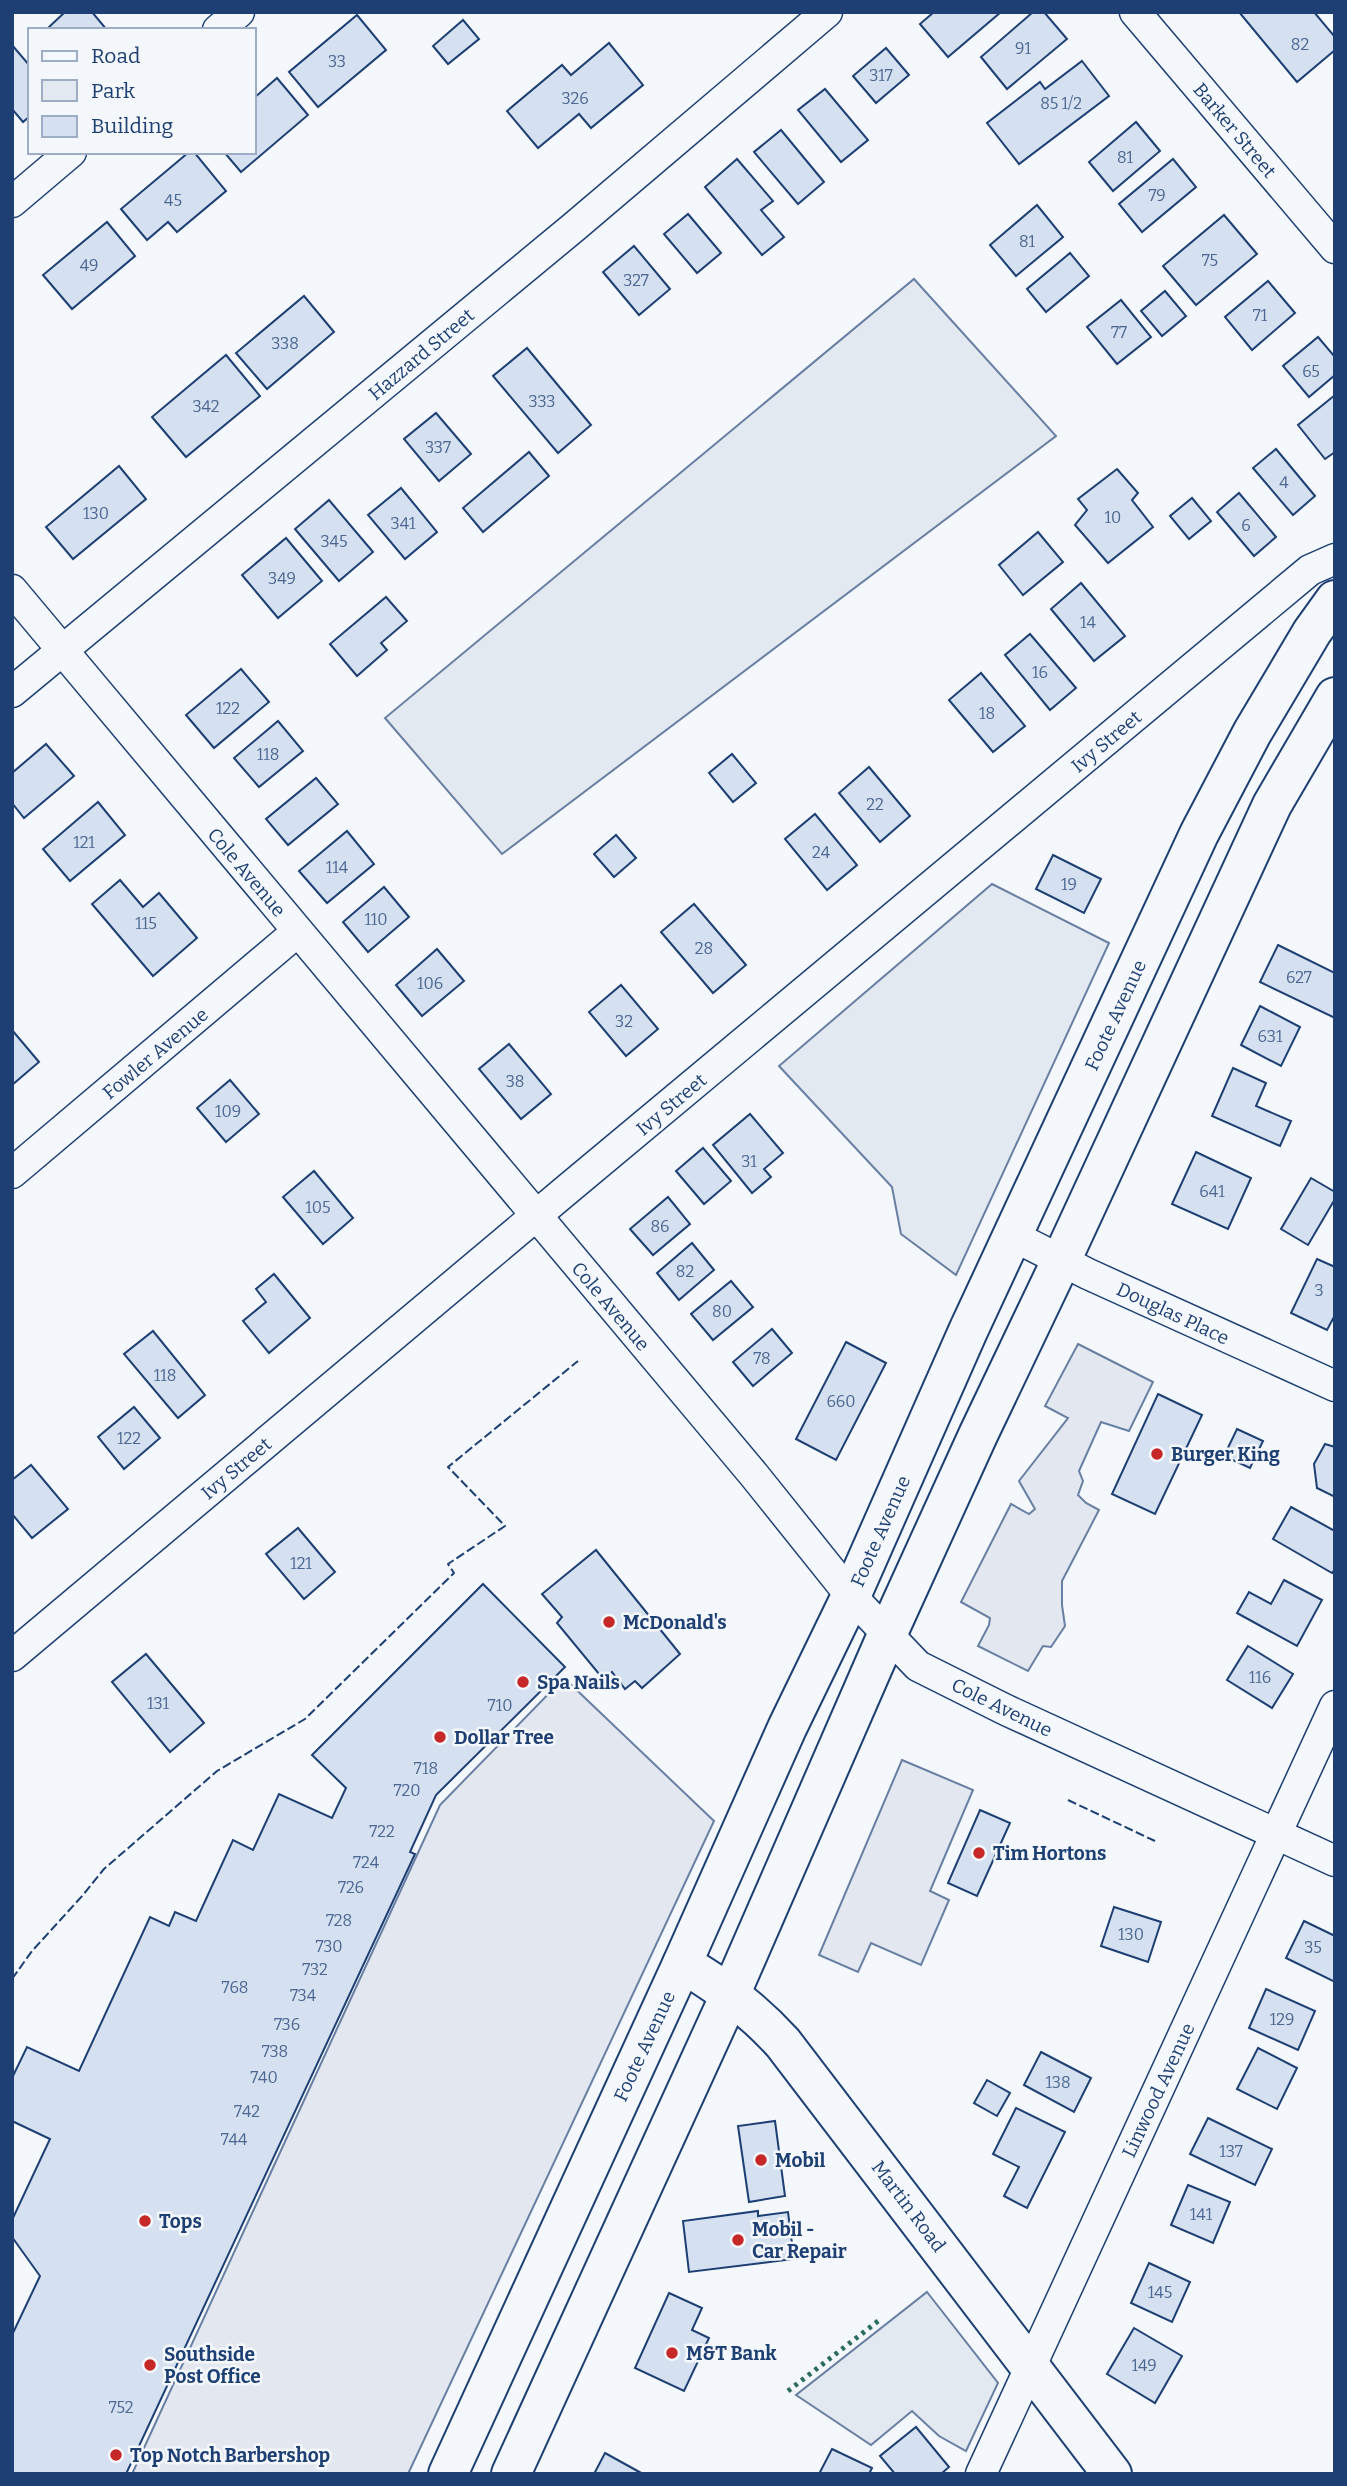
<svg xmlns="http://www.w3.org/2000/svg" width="1347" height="2486" font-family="Bitter,serif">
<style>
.green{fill:#e3e9f0;stroke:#687fa3;stroke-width:2}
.parking{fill:#e3e8f0;stroke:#687fa3;stroke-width:2}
.building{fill:#d5e0f0;stroke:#1d3f73;stroke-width:2}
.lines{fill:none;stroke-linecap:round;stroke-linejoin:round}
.street-casing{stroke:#1d3f73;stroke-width:33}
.secondary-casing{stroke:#1d3f73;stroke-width:42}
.highway-casing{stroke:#1d3f73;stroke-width:42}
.street{stroke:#f4f7fb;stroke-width:30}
.secondary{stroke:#f4f7fb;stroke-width:38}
.highway{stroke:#f4f7fb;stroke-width:38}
.hedge{stroke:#2c6c60;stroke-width:5;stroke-dasharray:3.5 5;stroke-linecap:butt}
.fence{stroke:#1d3f73;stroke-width:2;stroke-dasharray:9 3.5;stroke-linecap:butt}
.poi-dot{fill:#c62828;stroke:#f4f7fb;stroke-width:2.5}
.labels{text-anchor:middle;stroke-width:5;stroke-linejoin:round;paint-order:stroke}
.number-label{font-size:16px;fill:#4b6792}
.street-label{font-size:19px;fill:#1d3f73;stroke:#f4f7fb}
.poi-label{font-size:19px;font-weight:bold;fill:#1d3f73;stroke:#f4f7fb;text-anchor:start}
</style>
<rect width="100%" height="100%" fill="#f4f7fb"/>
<g class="green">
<polygon points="914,279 1056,436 502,854 385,718"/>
<polygon points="992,884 1109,943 956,1275 901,1234 892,1187 779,1066"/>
<polygon points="927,2292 998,2383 966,2451 939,2436 912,2411 871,2445 796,2395"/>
</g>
<g class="parking">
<polygon points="1078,1344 1153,1382 1129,1431 1101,1422 1079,1471 1083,1481 1078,1495 1086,1503 1099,1510 1062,1581 1062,1605 1065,1626 1051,1647 1043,1646 1028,1671 978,1646 989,1625 990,1618 961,1602 1011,1504 1029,1514 1035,1509 1019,1481 1068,1418 1045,1406"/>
<polygon points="564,1678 714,1821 408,2474 132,2474 440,1805"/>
<polygon points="902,1760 973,1790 930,1891 949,1900 921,1965 871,1943 858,1972 819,1955"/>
</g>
<g class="building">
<polygon points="65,12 92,12 107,30 52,30 49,27"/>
<polygon points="934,12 1001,12 948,57 920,24"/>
<polygon points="1033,12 1044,12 1067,39 1007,89 981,57"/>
<polygon points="1239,12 1314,12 1335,37 1335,50 1297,82"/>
<polygon points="357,15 386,50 318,107 289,72"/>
<polygon points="463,20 479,39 448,64 433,46"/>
<polygon points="609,43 643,85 591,128 579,114 538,148 507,111 562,65 571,75"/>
<polygon points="12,45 30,66 30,116 23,122 12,109"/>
<polygon points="886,48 909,75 876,103 853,76"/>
<polygon points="1082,61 1109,96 1019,164 987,123 1040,82 1045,89"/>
<polygon points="277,78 308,115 241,172 224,152 254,152 254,98"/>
<polygon points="825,89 868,140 841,162 798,110"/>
<polygon points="1136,122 1160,151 1113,191 1089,162"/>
<polygon points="781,130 824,182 798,204 754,152"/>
<polygon points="189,152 194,152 226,191 177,232 168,222 147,240 121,209"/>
<polygon points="737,159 773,201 761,210 784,237 762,255 705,187"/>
<polygon points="1173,159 1196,187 1142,232 1119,204"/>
<polygon points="1037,205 1063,237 1016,276 990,245"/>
<polygon points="688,214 721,253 697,273 664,234"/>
<polygon points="1224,215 1257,254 1196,305 1163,266"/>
<polygon points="107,222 135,256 72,309 43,275"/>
<polygon points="634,246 670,289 639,315 603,272"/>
<polygon points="1070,253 1089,276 1046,312 1027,289"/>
<polygon points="1268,281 1295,313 1252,350 1225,317"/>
<polygon points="1165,291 1186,316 1162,336 1141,311"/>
<polygon points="304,296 334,332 267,389 236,353"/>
<polygon points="1121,300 1151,337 1117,364 1087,327"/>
<polygon points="1318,337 1335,357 1335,375 1309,397 1283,366"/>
<polygon points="527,348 591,425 558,453 493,376"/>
<polygon points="226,355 260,396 186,457 152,417"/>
<polygon points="1335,395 1335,452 1325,459 1298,425"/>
<polygon points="436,413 471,454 439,481 404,439"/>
<polygon points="1276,449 1315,496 1293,515 1253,468"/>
<polygon points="529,452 549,476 483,532 463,508"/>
<polygon points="119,466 146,499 73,559 46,527"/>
<polygon points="1117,469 1138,493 1132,500 1153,527 1108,563 1075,525 1087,510 1078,499"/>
<polygon points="401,488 437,532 405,559 368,515"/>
<polygon points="1239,493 1276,537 1254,556 1217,512"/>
<polygon points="1192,498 1211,521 1189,539 1170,516"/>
<polygon points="329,500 373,552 339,581 295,529"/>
<polygon points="1038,532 1063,562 1023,595 999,565"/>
<polygon points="286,538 322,581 278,618 242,575"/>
<polygon points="1081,583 1125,636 1094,661 1051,609"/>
<polygon points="386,597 407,621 381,643 387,650 357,676 330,644"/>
<polygon points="1030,634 1076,688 1050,710 1005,655"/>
<polygon points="241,669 269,702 214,748 186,715"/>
<polygon points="981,673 1025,726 993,752 949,700"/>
<polygon points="278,721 303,751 259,787 234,758"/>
<polygon points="46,744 74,776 24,818 12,803 12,773"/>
<polygon points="732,754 756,783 733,802 709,773"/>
<polygon points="869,767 910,816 880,842 839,793"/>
<polygon points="316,778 338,804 288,845 266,819"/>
<polygon points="98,802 125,835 70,881 43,849"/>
<polygon points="815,814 857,865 827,890 785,839"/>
<polygon points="347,831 374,864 327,903 299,871"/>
<polygon points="616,835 636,858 614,877 594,854"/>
<polygon points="1053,855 1101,879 1084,913 1036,889"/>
<polygon points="120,880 143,907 159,893 197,938 153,976 92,904"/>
<polygon points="384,887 409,917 368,952 343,922"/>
<polygon points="694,904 746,965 713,993 661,932"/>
<polygon points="1278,945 1335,973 1335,1018 1260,982"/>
<polygon points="437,949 464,981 422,1016 396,985"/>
<polygon points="621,985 658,1029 626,1056 589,1012"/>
<polygon points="1260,1006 1300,1027 1281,1066 1241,1045"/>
<polygon points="12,1030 39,1062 12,1085"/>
<polygon points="509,1044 551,1094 521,1119 479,1069"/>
<polygon points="1233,1068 1266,1083 1256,1106 1291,1121 1280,1146 1212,1116"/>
<polygon points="230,1080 259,1114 226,1142 197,1108"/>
<polygon points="750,1114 783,1153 764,1169 771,1177 752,1193 713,1145"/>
<polygon points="703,1148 731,1181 704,1204 676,1171"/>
<polygon points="1196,1152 1251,1178 1228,1229 1172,1204"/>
<polygon points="314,1171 353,1218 323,1244 283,1197"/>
<polygon points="1311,1178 1335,1192 1335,1199 1308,1245 1281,1229"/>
<polygon points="668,1197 690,1224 653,1255 630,1229"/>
<polygon points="692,1243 714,1270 679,1300 657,1273"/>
<polygon points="1317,1259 1335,1267 1335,1315 1327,1330 1291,1313"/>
<polygon points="274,1274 310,1318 269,1353 243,1321 266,1302 256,1289"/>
<polygon points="731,1281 753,1307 713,1340 691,1314"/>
<polygon points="772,1329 792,1353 753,1386 733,1362"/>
<polygon points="153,1331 205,1395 178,1418 124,1354"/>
<polygon points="846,1342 886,1363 836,1460 796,1439"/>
<polygon points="1158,1394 1202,1415 1155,1514 1112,1494"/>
<polygon points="134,1407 160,1438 124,1469 98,1437"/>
<polygon points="1237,1429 1263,1441 1250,1468 1224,1456"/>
<polygon points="1325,1444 1335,1447 1335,1497 1317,1488 1314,1464"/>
<polygon points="31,1465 68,1509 32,1538 12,1514 12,1480"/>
<polygon points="1291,1507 1335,1531 1335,1569 1332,1573 1273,1539"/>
<polygon points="298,1528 335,1572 304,1599 266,1554"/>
<polygon points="596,1550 680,1654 642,1688 635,1681 625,1689 612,1672 604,1680 557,1623 562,1617 542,1594"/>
<polygon points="1284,1580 1322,1600 1297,1646 1237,1613 1249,1592 1271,1604"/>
<polygon points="483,1584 565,1667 436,1795 410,1852 415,1854 126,2474 12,2474 12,2335 40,2276 12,2237 12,2220 50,2139 12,2121 12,2078 27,2047 79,2071 150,1917 169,1926 175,1912 196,1921 233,1840 253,1850 279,1794 332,1818 346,1788 312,1755"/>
<polygon points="1248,1646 1293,1674 1272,1708 1227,1680"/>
<polygon points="146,1654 204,1723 170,1752 112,1682"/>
<polygon points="980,1810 1010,1823 977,1896 948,1883"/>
<polygon points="1114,1907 1161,1922 1148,1962 1101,1946"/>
<polygon points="1304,1921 1335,1936 1335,1982 1286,1958"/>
<polygon points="1266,1989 1315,2011 1298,2050 1249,2028"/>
<polygon points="1258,2048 1297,2068 1277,2109 1237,2089"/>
<polygon points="1041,2052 1091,2078 1074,2112 1024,2085"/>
<polygon points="987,2080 1010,2093 997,2116 974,2103"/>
<polygon points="1016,2108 1065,2132 1027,2208 1004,2196 1019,2167 993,2154"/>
<polygon points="1208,2118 1272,2149 1255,2185 1190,2154"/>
<polygon points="775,2121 785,2196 749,2202 738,2126"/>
<polygon points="1188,2185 1230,2202 1213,2243 1171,2225"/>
<polygon points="758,2211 758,2216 788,2212 794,2259 689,2272 683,2221"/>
<polygon points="1149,2263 1190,2282 1172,2322 1131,2303"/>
<polygon points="669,2293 702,2308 692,2330 709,2338 684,2391 635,2368"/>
<polygon points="1134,2328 1182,2356 1155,2403 1107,2374"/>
<polygon points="916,2427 949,2467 941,2474 895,2474 880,2456"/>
<polygon points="832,2449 872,2468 869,2474 819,2474"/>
<polygon points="605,2453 643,2474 594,2474"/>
</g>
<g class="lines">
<g class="street-casing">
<g id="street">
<polyline points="1135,12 1335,248"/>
<polyline points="218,30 239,12"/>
<polyline points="12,202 71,152"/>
<polyline points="12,590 754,1475 851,1596 918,1666 1006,1710 1335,1861"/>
<polyline points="12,692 574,227 827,12"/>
<polyline points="12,1173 297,932"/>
<polyline points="1013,1236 1088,1274 1335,1386"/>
<polyline points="12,1656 563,1193 1310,570 1335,559"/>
<polyline points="981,2474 1335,1706"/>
</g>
</g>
<g class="secondary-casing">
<path id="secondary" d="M682 1964C721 1985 753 2010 783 2043L1112 2474"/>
</g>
<g class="highway-casing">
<g id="highway">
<polyline points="448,2474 682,1964 787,1728 851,1596 968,1331 1199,834 1252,733 1312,632 1335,600"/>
<polyline points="511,2474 731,1993 887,1635 978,1435 1061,1261 1272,805 1335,697"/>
</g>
</g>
<use href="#street" class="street"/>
<use href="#secondary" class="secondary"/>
<use href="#highway" class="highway"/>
<polyline class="hedge" points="788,2391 882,2318"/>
<g class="fence">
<polyline points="1068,1800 1155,1841"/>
<polyline points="12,1979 32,1951 83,1895 104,1869 217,1771 305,1719 454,1573 448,1564 505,1526 448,1467 578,1361"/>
</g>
</g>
<g class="poi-dot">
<circle cx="1157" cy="1454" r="7"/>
<circle cx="609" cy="1622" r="7"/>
<circle cx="523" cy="1682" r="7"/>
<circle cx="440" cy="1737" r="7"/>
<circle cx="979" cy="1853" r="7"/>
<circle cx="761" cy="2160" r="7"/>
<circle cx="145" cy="2221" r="7"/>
<circle cx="738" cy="2240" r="7"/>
<circle cx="672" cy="2353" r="7"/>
<circle cx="150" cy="2365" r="7"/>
<circle cx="116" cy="2455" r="7"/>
</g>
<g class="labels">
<g class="number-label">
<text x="1300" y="50">82</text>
<text x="1023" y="54">91</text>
<text x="337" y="67">33</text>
<text x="881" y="81">317</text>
<text x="575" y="104">326</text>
<text x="1061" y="109">85 1/2</text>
<text x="1125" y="163">81</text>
<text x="1157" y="201">79</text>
<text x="173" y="206">45</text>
<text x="1027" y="247">81</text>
<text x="1210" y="266">75</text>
<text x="89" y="271">49</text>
<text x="636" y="286">327</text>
<text x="1260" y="321">71</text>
<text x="1119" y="338">77</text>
<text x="285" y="349">338</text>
<text x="1311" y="377">65</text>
<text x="542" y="407">333</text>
<text x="206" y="412">342</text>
<text x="438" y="453">337</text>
<text x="1284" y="488">4</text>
<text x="96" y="519">130</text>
<text x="1113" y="523">10</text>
<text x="403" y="529">341</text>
<text x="1246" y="531">6</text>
<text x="334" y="547">345</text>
<text x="282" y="584">349</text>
<text x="1088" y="628">14</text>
<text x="1040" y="678">16</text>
<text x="228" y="714">122</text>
<text x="987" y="719">18</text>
<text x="268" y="760">118</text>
<text x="875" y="810">22</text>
<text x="84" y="848">121</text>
<text x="821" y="858">24</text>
<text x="337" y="873">114</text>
<text x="1069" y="890">19</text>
<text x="376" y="925">110</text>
<text x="146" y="929">115</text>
<text x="704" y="954">28</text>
<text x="1299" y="983">627</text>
<text x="430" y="989">106</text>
<text x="624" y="1027">32</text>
<text x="1270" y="1042">631</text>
<text x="515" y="1087">38</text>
<text x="228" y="1117">109</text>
<text x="749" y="1167">31</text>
<text x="1212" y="1197">641</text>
<text x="318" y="1213">105</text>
<text x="660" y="1232">86</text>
<text x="685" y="1277">82</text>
<text x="1319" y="1296">3</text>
<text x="722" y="1317">80</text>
<text x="762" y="1364">78</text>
<text x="165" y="1381">118</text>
<text x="841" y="1407">660</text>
<text x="129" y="1444">122</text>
<text x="301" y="1569">121</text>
<text x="1260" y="1683">116</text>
<text x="158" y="1709">131</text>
<text x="500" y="1711">710</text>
<text x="426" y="1774">718</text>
<text x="407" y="1796">720</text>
<text x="382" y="1837">722</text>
<text x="366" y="1868">724</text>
<text x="351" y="1893">726</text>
<text x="339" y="1926">728</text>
<text x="1131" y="1940">130</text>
<text x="329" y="1952">730</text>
<text x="1313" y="1953">35</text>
<text x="315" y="1975">732</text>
<text x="235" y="1993">768</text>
<text x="303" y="2001">734</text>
<text x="1282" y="2025">129</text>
<text x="287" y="2030">736</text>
<text x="275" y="2057">738</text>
<text x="264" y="2083">740</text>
<text x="1058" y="2088">138</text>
<text x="247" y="2117">742</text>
<text x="234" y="2145">744</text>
<text x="1231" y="2157">137</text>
<text x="1201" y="2220">141</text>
<text x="1160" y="2298">145</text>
<text x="1144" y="2371">149</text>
<text x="121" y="2413">752</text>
</g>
<g class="street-label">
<text transform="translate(1235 130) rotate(50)" y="7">Barker Street</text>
<text transform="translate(421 354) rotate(-40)" y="7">Hazzard Street</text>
<text transform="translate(1106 741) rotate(-40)" y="7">Ivy Street</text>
<text transform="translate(247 872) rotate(50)" y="7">Cole Avenue</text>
<text transform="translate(1115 1015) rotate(-65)" y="7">Foote Avenue</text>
<text transform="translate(155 1053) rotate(-40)" y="7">Fowler Avenue</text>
<text transform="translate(671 1104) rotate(-40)" y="7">Ivy Street</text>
<text transform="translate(611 1306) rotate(50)" y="7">Cole Avenue</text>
<text transform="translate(1173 1313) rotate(25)" y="7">Douglas Place</text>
<text transform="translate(236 1468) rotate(-40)" y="7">Ivy Street</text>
<text transform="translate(880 1531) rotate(-66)" y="7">Foote Avenue</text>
<text transform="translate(1002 1707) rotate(26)" y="7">Cole Avenue</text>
<text transform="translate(644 2046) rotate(-65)" y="7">Foote Avenue</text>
<text transform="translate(1158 2090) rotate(-65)" y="7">Linwood Avenue</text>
<text transform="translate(909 2206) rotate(53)" y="7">Martin Road</text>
</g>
<g class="poi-label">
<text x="1171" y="1461">Burger King</text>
<text x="623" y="1629">McDonald's</text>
<text x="537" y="1689">Spa Nails</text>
<text x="454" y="1744">Dollar Tree</text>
<text x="993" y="1860">Tim Hortons</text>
<text x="775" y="2167">Mobil</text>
<text x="159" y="2228">Tops</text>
<text x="752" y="2236">Mobil -<tspan x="752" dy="22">Car Repair</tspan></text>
<text x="686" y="2360">M&amp;T Bank</text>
<text x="164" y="2361">Southside<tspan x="164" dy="22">Post Office</tspan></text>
<text x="130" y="2462">Top Notch Barbershop</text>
</g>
</g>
<rect width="1347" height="2486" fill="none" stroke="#1d3f73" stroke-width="28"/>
<rect x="28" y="28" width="228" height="126" fill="#f4f7fb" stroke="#9eadc5" stroke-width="2"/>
<rect x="42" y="51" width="35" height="10" fill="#f4f7fb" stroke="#9eadc5" stroke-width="2"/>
<text x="91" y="63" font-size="21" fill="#1d3f73">Road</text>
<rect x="42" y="80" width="35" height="21" fill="#e3e9f0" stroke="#9eadc5" stroke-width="2"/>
<text x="91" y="98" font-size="21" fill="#1d3f73">Park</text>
<rect x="42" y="116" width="35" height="21" fill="#d5e0f0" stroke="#9eadc5" stroke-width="2"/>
<text x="91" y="133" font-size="21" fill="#1d3f73">Building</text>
</svg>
